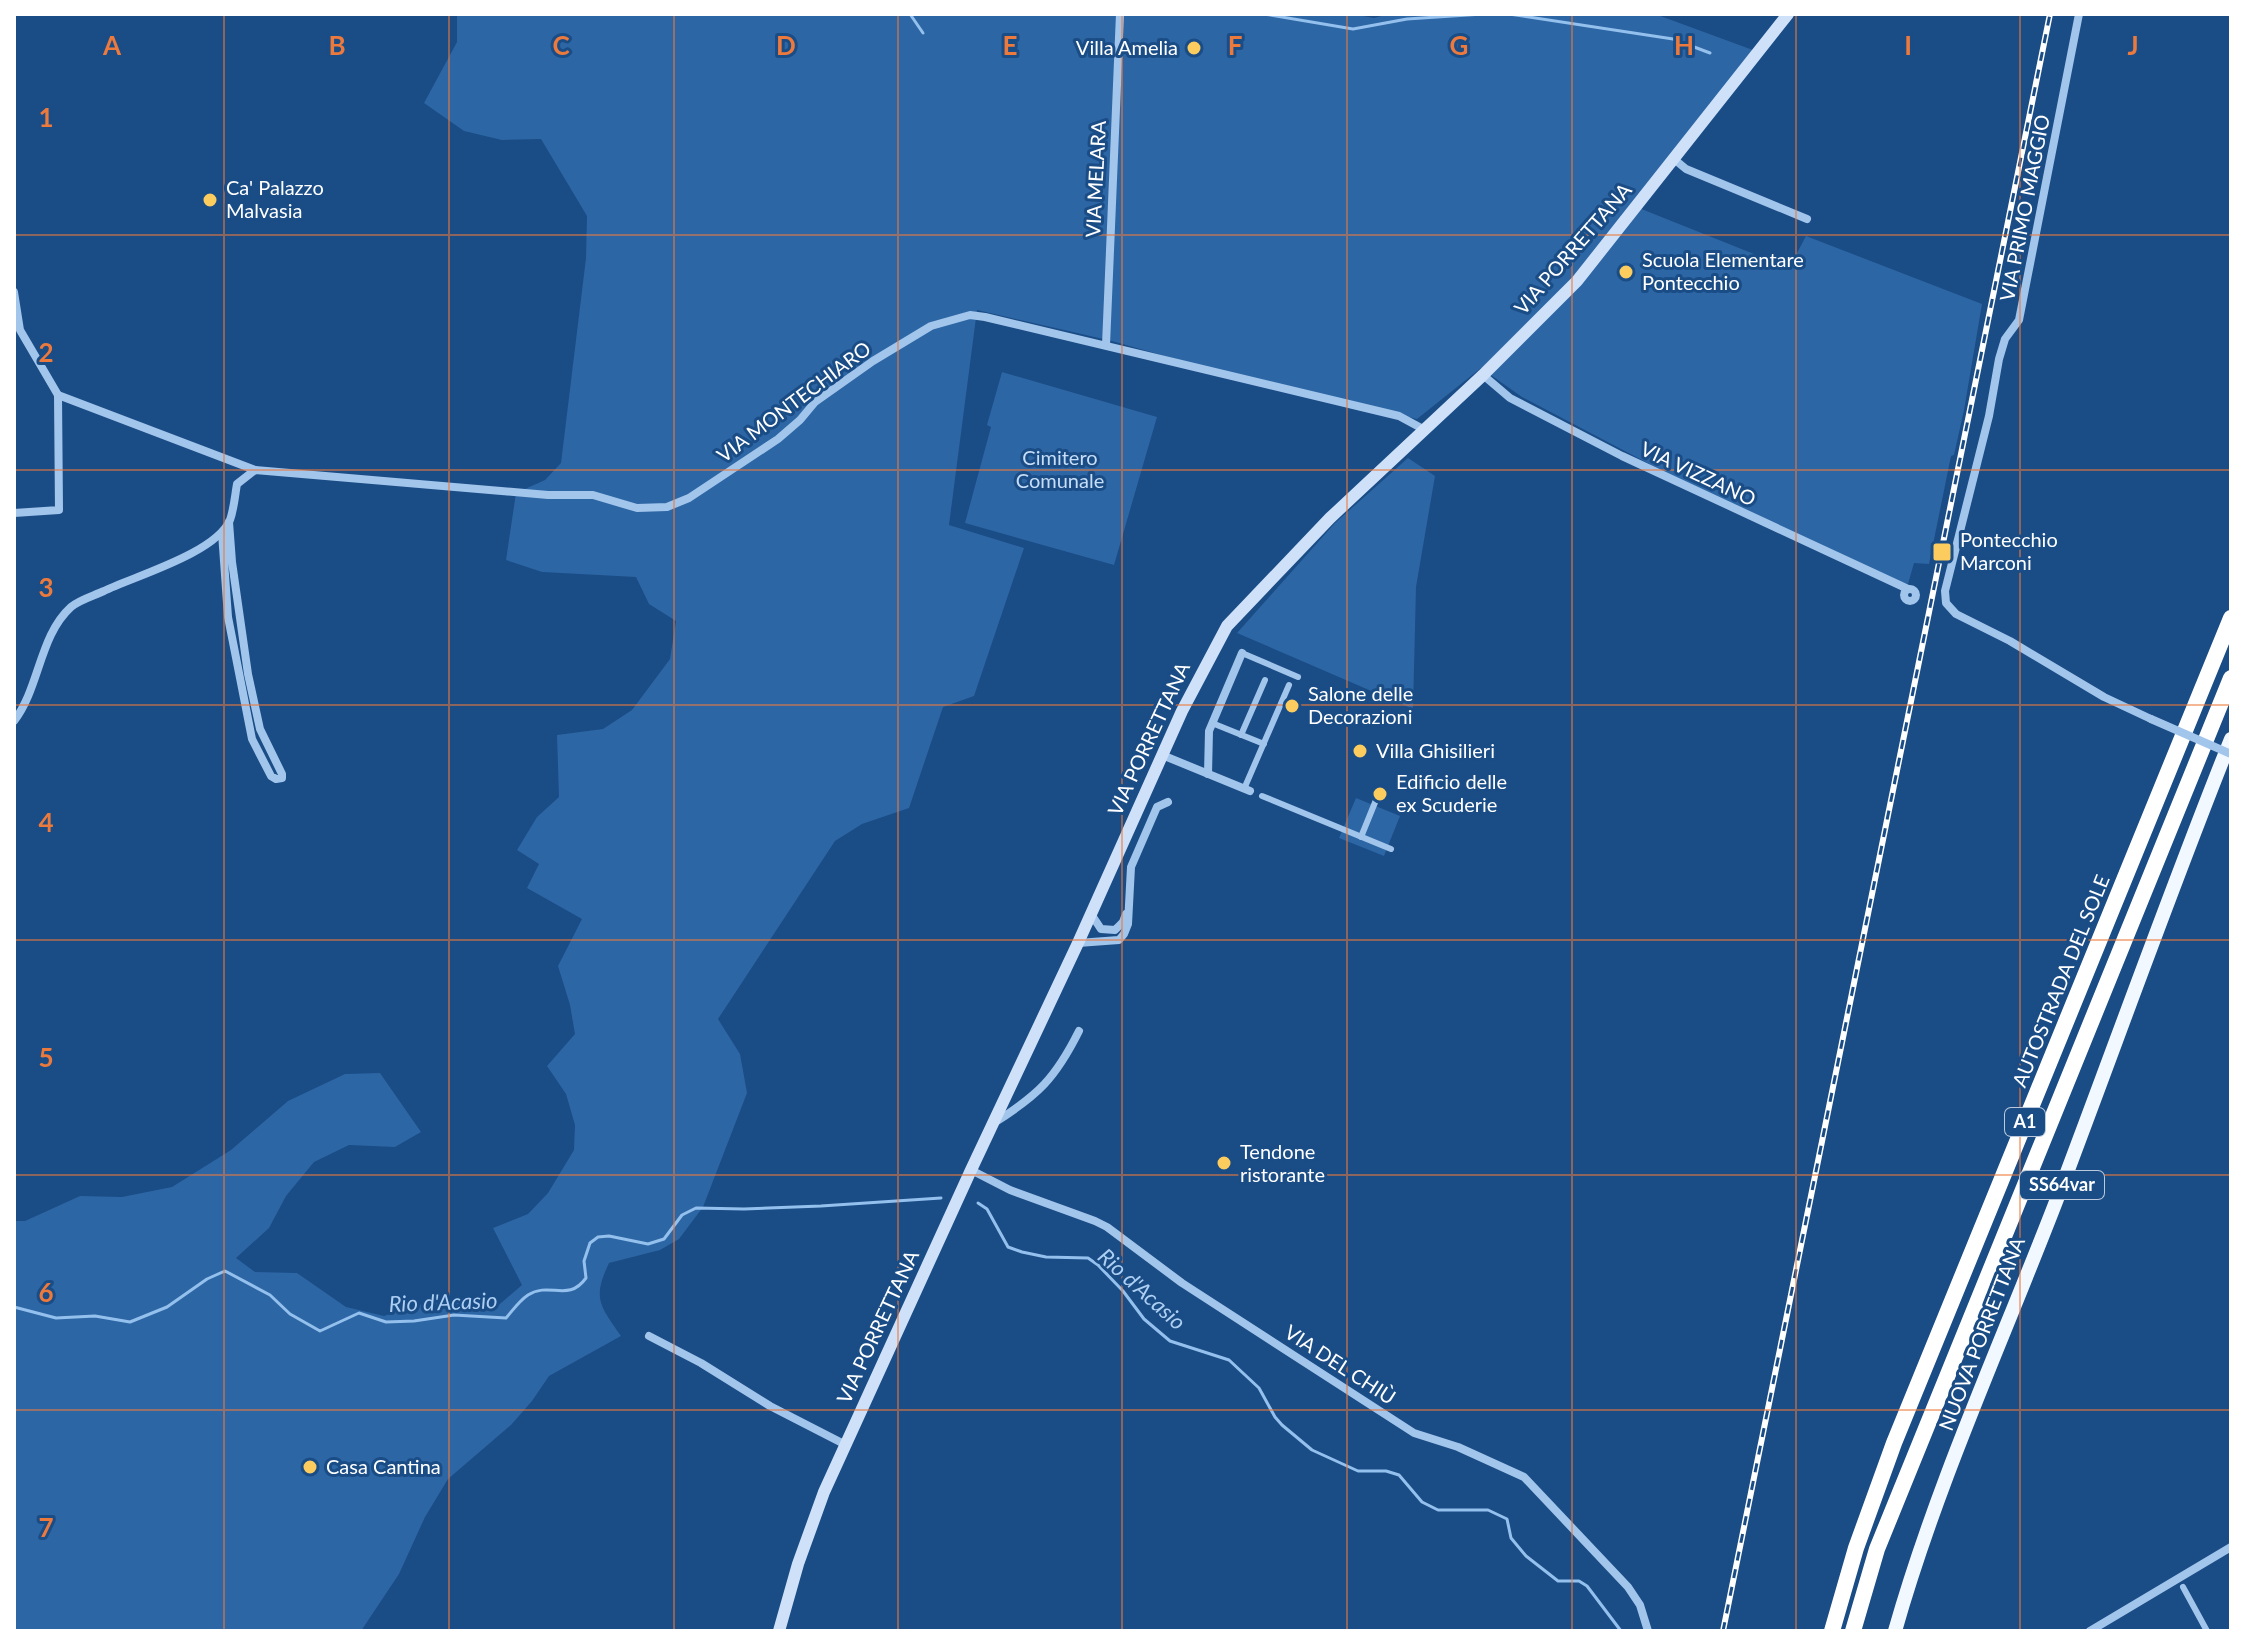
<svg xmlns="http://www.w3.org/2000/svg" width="2245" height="1645" font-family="Lato,sans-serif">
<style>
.green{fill:#2d66a4}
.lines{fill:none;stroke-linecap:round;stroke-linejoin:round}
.stream{stroke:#94c0ee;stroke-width:3}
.pedestrian{stroke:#a2c5ec;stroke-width:6}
.minor{stroke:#a2c5ec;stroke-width:8}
.secondary{stroke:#cee1f9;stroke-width:12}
.trunk{stroke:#f2f8ff;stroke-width:14}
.motorway{stroke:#fff;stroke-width:16}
.rail-casing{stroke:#fff;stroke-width:6}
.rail{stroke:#1a4c86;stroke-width:3;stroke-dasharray:9;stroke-linecap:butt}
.minor-bridge{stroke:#a2c5ec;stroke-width:8}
.grid{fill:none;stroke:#ed7a3d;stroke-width:2;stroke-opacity:0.55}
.poi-dot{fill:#fdcc5e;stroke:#1a4c86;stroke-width:3}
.labels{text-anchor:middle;stroke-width:6;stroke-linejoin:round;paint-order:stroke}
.shield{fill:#1a4c86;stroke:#bac9db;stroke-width:2}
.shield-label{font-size:18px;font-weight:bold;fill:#fff}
.poi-label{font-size:20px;fill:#fff;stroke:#1a4c86;text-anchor:start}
.street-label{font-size:20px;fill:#fff;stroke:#1a4c86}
.park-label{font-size:20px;fill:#c7def9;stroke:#1a4c86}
.water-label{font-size:22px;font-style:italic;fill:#adcff3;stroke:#1a4c86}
.grid-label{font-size:26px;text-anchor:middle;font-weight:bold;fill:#ed7a3d;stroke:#1a4c86;stroke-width:6;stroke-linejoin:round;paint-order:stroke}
</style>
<rect width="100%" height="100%" fill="#1a4c86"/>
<g class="green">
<path d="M457 14H1352L1374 18 1389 14H1655L1761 53 1750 72 1639 208 1789 268 1806 236 1982 304 1964 410 1954 455 1951 456 1929 564 1914 563 1908 584 1895 580 1659 469 1522 397 1481 368 1417 419 1179 360 1112 341 977 310 949 525 1024 548 974 696 943 707 909 808 862 824 835 841 718 1019 740 1054 747 1093 703 1207 679 1239 660 1250 609 1263C592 1299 600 1305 621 1336L549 1376 532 1401 511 1425 448 1479 425 1517 399 1574 361 1631H14V1221H25L80 1196 122 1197 172 1187 231 1150 288 1101 345 1074 380 1073 421 1132 395 1147 349 1145 314 1162 286 1196 269 1228 236 1258 255 1272 297 1273 346 1307 384 1316 410 1307 447 1298 494 1309 522 1285 493 1228 528 1214 548 1193 574 1150 575 1125 566 1094 547 1066 575 1034 570 1005 558 966 582 919 527 888 539 864 517 850 537 817 559 797 557 735 603 729 632 710 670 659 676 621 649 604 636 577 542 572 506 560 516 493 545 480 561 463 586 258 587 216 541 139 502 140 464 131 424 103 457 42Z"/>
<polygon points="1002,372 1157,417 1114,565 965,523 991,427 987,425"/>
<polygon points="1408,458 1435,476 1416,587 1413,709 1237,633 1335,523"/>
<polygon points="1356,798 1400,816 1384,856 1339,838"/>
</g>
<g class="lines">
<g class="stream">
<polyline points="910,14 923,33"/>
<polyline points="1264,14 1353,29 1407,19 1483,14"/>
<polyline points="1509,14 1673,39 1710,53"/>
<polyline points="978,1203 987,1209 1008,1247 1022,1252 1046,1257 1088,1258 1098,1265 1123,1291 1144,1319 1170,1341 1229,1360 1259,1388 1275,1417 1282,1425 1312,1450 1358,1471 1386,1471 1399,1475 1422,1502 1438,1510 1488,1510 1507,1519 1511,1538 1526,1556 1558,1581 1579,1581 1587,1586 1621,1631"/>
<path d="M14 1307 56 1318 95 1316 130 1322 167 1307 207 1279 225 1271 270 1295 290 1314 320 1331 359 1313 386 1322 414 1321 454 1315 506 1318C513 1310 519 1301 528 1295 550 1281 568 1303 586 1278L584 1261 590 1243 598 1237 609 1236 648 1244 664 1239 682 1215 696 1208 744 1209 821 1206 941 1198"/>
</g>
<g class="pedestrian">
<polyline points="1242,653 1298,677"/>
<polyline points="1212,723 1264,744"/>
<polyline points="1241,735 1265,680"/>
<polyline points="1244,789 1289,685"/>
<polyline points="1262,796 1391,849"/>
<polyline points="1361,837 1376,800"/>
<polyline points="2183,1587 2207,1631"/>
</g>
<g class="minor">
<polyline points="2079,14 2019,320 2005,339 1999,359 1989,416 1945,591 1946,603 1956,614 2010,641 2104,697 2151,719"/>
<polyline points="1674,159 1686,169 1807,219"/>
<polyline points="14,292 20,330 58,395 59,510 14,513"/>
<polyline points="1106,345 1120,14"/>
<polyline points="1483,375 1510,398 1622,456 1908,589"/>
<polyline points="58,395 255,470"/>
<polyline points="222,533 228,617 252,739 271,776 276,779 282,778 282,774 260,729 248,674 232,562 229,522"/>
<circle cx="1910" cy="595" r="6"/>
<path d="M14 721C40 687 39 636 71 607 79 600 93 596 104 591 135 576 216 553 230 520 234 509 235 495 237 484L255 470 548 495H593L637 508 667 507 689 498 778 439 800 420 815 402 873 361 931 326 970 315 985 317 1399 416 1423 429"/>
<polyline points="1162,755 1250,791"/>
<polyline points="1208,774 1209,731 1242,653"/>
<polyline points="1091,914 1101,929 1115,930 1123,922 1126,914"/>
<polyline points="1078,943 1119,940 1124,934 1128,924 1131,867 1157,807 1168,802"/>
<path d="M994 1123C1038 1095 1055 1079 1079 1031"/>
<polyline points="971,1170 1010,1190 1095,1221 1107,1227 1182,1283 1414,1433 1458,1447 1524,1477 1628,1587 1640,1605 1648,1631"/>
<polyline points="649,1336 701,1363 770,1406 846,1445"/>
<polyline points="2090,1631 2231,1547"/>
</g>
<polyline class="secondary" points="779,1631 798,1564 824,1492 971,1170 1078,943 1182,711 1227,626 1330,518 1483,375 1577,281 1788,14"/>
<path class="trunk" d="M1895 1631C1937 1483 2002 1342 2057 1199 2115 1046 2170 891 2231 739"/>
<g class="motorway">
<polyline points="1832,1631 1856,1548 1894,1443 2231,618"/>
<polyline points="1853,1631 1877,1549 2231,678"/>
</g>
<g class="rail-casing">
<polyline id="rail" points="1723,1631 2050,14"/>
</g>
<use href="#rail" class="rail"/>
<polyline class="minor-bridge" points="2151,719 2231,754"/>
</g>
<path class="grid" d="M224 14V1631M449 14V1631M674 14V1631M898 14V1631M1122 14V1631M1347 14V1631M1572 14V1631M1796 14V1631M2020 14V1631M14 235H2231M14 470H2231M14 705H2231M14 940H2231M14 1175H2231M14 1410H2231"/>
<g class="poi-dot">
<circle cx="1194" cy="48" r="8"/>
<circle cx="210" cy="200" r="8"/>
<circle cx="1626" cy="272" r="8"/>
<rect x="1932" y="542" width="20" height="20" rx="4"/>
<circle cx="1292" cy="706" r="8"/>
<circle cx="1360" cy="751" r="8"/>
<circle cx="1380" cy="794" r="8"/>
<circle cx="1224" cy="1163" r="8"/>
<circle cx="310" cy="1467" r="8"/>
</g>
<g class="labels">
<g class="shield">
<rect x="2005" y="1108" width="40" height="28" rx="6"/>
<rect x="2020" y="1171" width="84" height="28" rx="6"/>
</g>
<g class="shield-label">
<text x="2025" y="1128">A1</text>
<text x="2062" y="1191">SS64var</text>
</g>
<g class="poi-label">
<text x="1178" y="55" text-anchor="end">Villa Amelia</text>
<text x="226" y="195">Ca' Palazzo<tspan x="226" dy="23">Malvasia</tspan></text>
<text x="1642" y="267">Scuola Elementare<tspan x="1642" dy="23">Pontecchio</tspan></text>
<text x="1960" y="547">Pontecchio<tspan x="1960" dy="23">Marconi</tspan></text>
<text x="1308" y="701">Salone delle<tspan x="1308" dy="23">Decorazioni</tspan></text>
<text x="1376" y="758">Villa Ghisilieri</text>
<text x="1396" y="789">Edificio delle<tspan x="1396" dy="23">ex Scuderie</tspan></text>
<text x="1240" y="1159">Tendone<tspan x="1240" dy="23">ristorante</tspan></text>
<text x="326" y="1474">Casa Cantina</text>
</g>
<g class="street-label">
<text transform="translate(1096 179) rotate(-87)" y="7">VIA MELARA</text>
<text transform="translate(2025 208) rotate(-79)" y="7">VIA PRIMO MAGGIO</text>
<text transform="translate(1573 249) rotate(-49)" y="7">VIA PORRETTANA</text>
<text transform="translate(794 402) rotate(-37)" y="7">VIA MONTECHIARO</text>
<text transform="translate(1698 474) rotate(25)" y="7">VIA VIZZANO</text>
<text transform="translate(1149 739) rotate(-65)" y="7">VIA PORRETTANA</text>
<text transform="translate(2061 981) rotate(-68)" y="7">AUTOSTRADA DEL SOLE</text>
<text transform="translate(878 1327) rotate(-65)" y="7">VIA PORRETTANA</text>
<text transform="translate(1982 1334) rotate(-69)" y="7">NUOVA PORRETTANA</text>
<text transform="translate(1340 1365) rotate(33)" y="7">VIA DEL CHIÙ</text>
</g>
<g class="park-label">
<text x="1060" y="465">Cimitero<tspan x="1060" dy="23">Comunale</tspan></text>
</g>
<g class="water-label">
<text transform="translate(1142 1289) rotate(42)" y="8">Rio d'Acasio</text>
<text transform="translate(443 1302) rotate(-2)" y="8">Rio d'Acasio</text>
</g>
</g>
<g class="grid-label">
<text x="112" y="55">A</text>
<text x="337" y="55">B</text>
<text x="561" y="55">C</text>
<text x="786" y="55">D</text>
<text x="1010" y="55">E</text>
<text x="1235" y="55">F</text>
<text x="1459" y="55">G</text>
<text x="1684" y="55">H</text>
<text x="1908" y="55">I</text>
<text x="2133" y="55">J</text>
<text x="46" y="127">1</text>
<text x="46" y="362">2</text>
<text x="46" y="597">3</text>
<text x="46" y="832">4</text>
<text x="46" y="1067">5</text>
<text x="46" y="1302">6</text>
<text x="46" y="1537">7</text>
</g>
<rect width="2245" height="1645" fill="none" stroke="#ffffff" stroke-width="32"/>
</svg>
